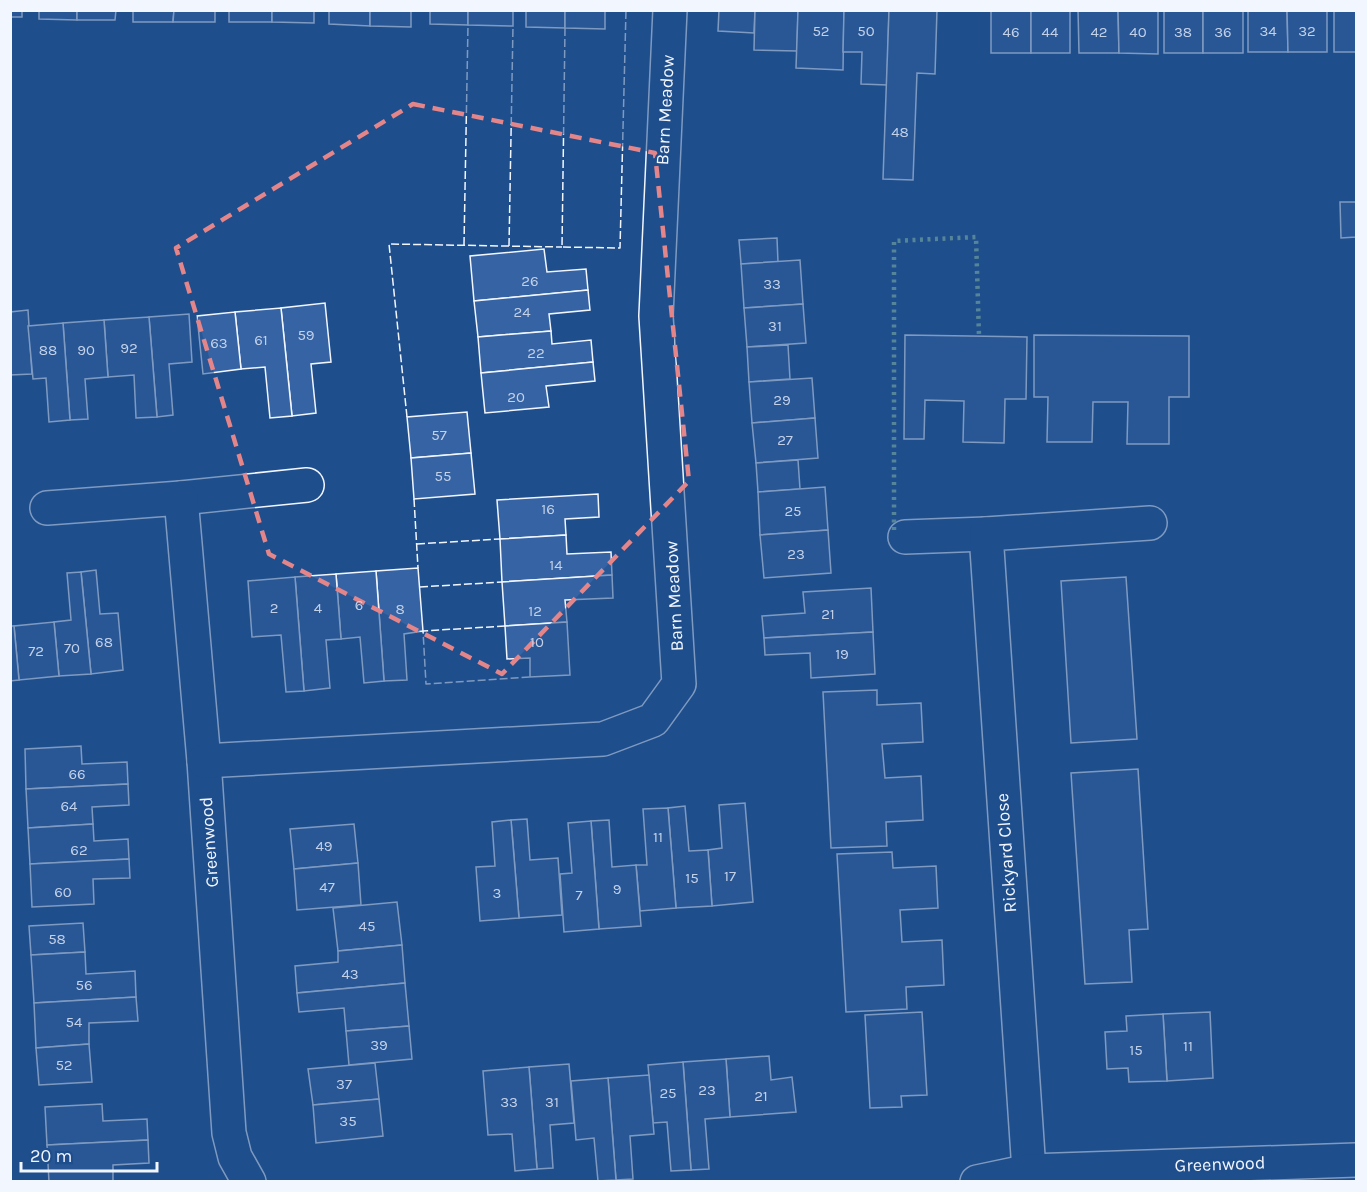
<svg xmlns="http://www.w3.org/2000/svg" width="1367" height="1192" font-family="Karla,sans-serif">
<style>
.building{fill:#3563a3;stroke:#f2f6ff;stroke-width:1.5}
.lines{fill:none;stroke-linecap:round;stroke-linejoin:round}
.street-casing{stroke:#f2f6ff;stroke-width:36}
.street{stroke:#1f4e8c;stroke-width:33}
.hedge{stroke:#97c8a6;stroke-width:4.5;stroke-dasharray:3 4.5;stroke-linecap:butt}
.fence{stroke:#f2f6ff;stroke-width:1.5;stroke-dasharray:8 3;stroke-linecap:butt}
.marked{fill:none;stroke:#e38589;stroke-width:4.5;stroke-dasharray:12 8;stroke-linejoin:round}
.labels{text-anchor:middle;stroke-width:4.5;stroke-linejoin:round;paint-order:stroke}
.number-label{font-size:15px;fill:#c3d1e8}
.street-label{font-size:18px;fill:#f2f6ff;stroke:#1f4e8c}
</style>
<rect width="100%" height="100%" fill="#1f4e8c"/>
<g class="building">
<rect x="10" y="10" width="12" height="7"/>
<polygon points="39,10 77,10 77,20 39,19"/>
<polygon points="77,10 116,10 115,20 77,20"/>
<polygon points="133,10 174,10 173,22 133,22"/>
<polygon points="174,10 215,10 215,22 173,22"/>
<rect x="229" y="10" width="43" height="12"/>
<polygon points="272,10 314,10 314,23 272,22"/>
<polygon points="329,10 370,10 370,26 329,24"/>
<polygon points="370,10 411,10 411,27 370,26"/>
<polygon points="430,10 468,10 468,25 430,24"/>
<polygon points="468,10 513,10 513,26 468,25"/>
<polygon points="526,10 565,10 565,28 526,27"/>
<polygon points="565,10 605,10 605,29 565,28"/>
<polygon points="719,10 755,10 754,33 718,31"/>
<polygon points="755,10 798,10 797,51 754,50"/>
<polygon points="798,10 844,10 843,70 796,68"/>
<polygon points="844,10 889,10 887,85 861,84 862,52 843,52"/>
<polygon points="889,10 937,10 935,74 917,73 913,180 883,179"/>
<rect x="991" y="10" width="40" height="43"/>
<rect x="1031" y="10" width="39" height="43"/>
<polygon points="1078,10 1118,10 1119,53 1079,53"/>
<polygon points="1118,10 1158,10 1158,54 1119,53"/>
<rect x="1164" y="10" width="39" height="43"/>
<rect x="1203" y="10" width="40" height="43"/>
<polygon points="1248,10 1287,10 1288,52 1248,52"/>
<polygon points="1287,10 1327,10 1327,52 1288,52"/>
<rect x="1334" y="10" width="22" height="42"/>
<polygon points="1340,202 1356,202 1356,237 1341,238"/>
<polygon points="777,238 778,262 741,264 739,240"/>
<polygon points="544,249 547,272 586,269 588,290 474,301 470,256"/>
<polygon points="800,260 803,304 744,308 741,264"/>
<polygon points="588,290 590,310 549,314 551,331 478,337 474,301"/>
<polygon points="325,303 331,362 311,364 316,413 292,416 281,308"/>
<polygon points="803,304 806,343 747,347 744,308"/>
<polygon points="281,308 292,416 270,418 265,367 241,369 235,312"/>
<polygon points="28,310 32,374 10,375 10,312"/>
<polygon points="235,312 241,369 203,374 197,316"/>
<polygon points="189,314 192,362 169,364 173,415 157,417 149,317"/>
<polygon points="149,317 157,417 136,418 134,375 108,377 104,320"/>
<polygon points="104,320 108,377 85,379 88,419 70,420 63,323"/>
<polygon points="63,323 70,420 49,422 46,378 33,379 28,326"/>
<polygon points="551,331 552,344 591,340 593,362 481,373 478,337"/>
<polygon points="905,335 1027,337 1026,399 1005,399 1004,443 963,442 964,401 925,400 924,439 904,439"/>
<polygon points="1034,335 1189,336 1189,397 1169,397 1169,444 1127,444 1128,402 1093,402 1092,442 1047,442 1048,397 1034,397"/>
<polygon points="788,345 790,379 749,382 747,347"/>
<polygon points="593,362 595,381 546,386 549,407 485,413 481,373"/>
<polygon points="812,378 815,418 752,423 749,382"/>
<polygon points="467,412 471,453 411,458 407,417"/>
<polygon points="815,418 818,458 756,463 752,423"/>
<polygon points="471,453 475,494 414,499 411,458"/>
<polygon points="798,460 800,489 758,492 756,463"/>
<polygon points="825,487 828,530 760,535 758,492"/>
<polygon points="598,494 599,517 565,519 566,535 500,539 497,500"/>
<polygon points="828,530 831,573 764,578 760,535"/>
<polygon points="566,535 567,554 611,552 612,575 502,582 500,539"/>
<polygon points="418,568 423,631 404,634 407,680 384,681 376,571"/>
<polygon points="96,570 100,614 118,613 123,670 91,674 81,572"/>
<polygon points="376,571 384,681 364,683 360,637 341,639 336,574"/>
<polygon points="81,572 91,674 59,676 54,622 71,620 67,573"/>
<polygon points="336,574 341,639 326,640 330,688 304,691 295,577"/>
<polygon points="612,575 613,598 565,600 567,622 505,626 502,582"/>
<polygon points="295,577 304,691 286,692 281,635 252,637 248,581"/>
<polygon points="1126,577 1137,739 1071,743 1061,581"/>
<polygon points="871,588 873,632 764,638 762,616 805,613 803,592"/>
<polygon points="54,622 59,676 19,680 14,626"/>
<polygon points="567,622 570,675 530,677 530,658 507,659 505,626"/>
<polygon points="10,626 14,626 19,680 10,681"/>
<polygon points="873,632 875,674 811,678 810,653 765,655 764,638"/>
<polygon points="877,690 877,705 921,703 923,742 882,744 885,778 921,776 923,820 886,822 887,846 831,848 823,692"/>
<polygon points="81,746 82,764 127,762 128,784 26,789 25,749"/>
<polygon points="1138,769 1148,929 1129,930 1132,982 1085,984 1071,773"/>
<polygon points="128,784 129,805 92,807 93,824 28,828 26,789"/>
<polygon points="745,803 753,902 712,906 708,850 722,848 719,805"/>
<polygon points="685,806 689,851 708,850 712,906 676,908 668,808"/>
<polygon points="668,808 676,908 640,911 636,865 647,865 643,809"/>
<polygon points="527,819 530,860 558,858 562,915 519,918 511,820"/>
<polygon points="511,820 519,918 480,921 476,867 495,866 492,822"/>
<polygon points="609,820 612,867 636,865 641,926 599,929 591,821"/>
<polygon points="591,821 599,929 564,932 560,874 572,873 568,823"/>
<polygon points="93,824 94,841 128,839 129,859 30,864 28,828"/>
<polygon points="354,824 358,863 294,869 290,829"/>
<polygon points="892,852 893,868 936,866 938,908 900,910 902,942 942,940 944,985 906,987 907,1009 846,1012 837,854"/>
<polygon points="129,859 130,878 93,879 94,904 32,907 30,864"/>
<polygon points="358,863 361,905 297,910 294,869"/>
<polygon points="397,902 402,945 338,951 333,908"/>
<polygon points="83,923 85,952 31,955 29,926"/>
<polygon points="402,945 405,983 297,993 295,966 338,962 338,951"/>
<polygon points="85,952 86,974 135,971 136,997 34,1003 31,955"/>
<polygon points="405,983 409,1026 346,1031 344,1008 299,1012 297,993"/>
<polygon points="136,997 138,1021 89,1023 89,1044 36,1048 34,1003"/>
<polygon points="922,1012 927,1095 901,1096 902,1107 870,1108 865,1015"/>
<polygon points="1210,1012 1213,1078 1167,1081 1163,1014"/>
<polygon points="1163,1014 1167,1081 1129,1082 1128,1068 1107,1069 1105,1032 1127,1031 1126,1016"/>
<polygon points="409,1026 412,1059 349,1065 346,1031"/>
<polygon points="89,1044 92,1082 39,1085 36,1048"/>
<polygon points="769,1056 771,1080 792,1077 796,1112 730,1117 726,1059"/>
<polygon points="726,1059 730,1117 705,1119 709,1169 691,1170 683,1062"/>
<polygon points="683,1062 691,1170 671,1171 667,1122 653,1123 648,1065"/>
<polygon points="375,1063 379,1099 313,1105 308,1069"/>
<polygon points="569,1064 574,1123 550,1125 553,1168 537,1169 529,1067"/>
<polygon points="529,1067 537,1169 515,1171 512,1134 488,1135 483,1071"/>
<polygon points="649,1075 654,1134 630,1136 633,1179 616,1180 608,1078"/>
<polygon points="608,1078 616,1180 598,1181 594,1138 576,1140 571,1081"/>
<polygon points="379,1099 383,1136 316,1143 313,1105"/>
<polygon points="102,1104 103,1121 147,1119 148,1140 47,1145 45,1107"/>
<polygon points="148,1140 149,1163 113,1165 113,1182 49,1182 47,1145"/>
</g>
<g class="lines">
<g class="street-casing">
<g id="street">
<polyline points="181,498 307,485"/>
<polyline points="47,508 181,498 204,761 229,1133 235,1157 249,1182"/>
<polyline points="905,537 986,534"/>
<polyline points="204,761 603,739 653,720 679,684 656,316 670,10"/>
<polyline points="1029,1171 986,534 1150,523"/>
<polyline points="977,1182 1029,1171 1356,1160"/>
</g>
</g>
<use href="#street" class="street"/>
<polyline class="hedge" points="894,530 894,241 976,237 979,336"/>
<g class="fence">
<polyline points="565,28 562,247 620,248 626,10"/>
<polyline points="464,245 468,25"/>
<polyline points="509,246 513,26"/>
<polyline points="407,417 389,244 562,247"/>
<polyline points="414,499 418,568"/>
<polyline points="417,544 500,539"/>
<polyline points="420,587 502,582"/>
<polyline points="505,626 423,631 426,684 530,677"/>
</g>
</g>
<path d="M0 0H1367V1192H0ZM413 104 655 153 689 481 502 674 269 554 176 248Z" fill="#1f4e8c" fill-opacity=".55" fill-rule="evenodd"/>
<path class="marked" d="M413 104 655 153 689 481 502 674 269 554 176 248Z"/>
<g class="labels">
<g class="number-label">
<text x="821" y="36">52</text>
<text x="866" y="36">50</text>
<text x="1268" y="36">34</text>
<text x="1307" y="36">32</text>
<text x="1011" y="37">46</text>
<text x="1050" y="37">44</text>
<text x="1099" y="37">42</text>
<text x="1138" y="37">40</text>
<text x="1183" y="37">38</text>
<text x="1223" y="37">36</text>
<text x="900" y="137">48</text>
<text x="530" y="286">26</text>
<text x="772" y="289">33</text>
<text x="522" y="317">24</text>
<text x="775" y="331">31</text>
<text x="306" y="340">59</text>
<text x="261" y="345">61</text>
<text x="219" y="348">63</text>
<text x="129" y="353">92</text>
<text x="48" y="355">88</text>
<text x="86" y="355">90</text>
<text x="536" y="358">22</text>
<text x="516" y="402">20</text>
<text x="782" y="405">29</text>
<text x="439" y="440">57</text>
<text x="785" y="445">27</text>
<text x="443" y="481">55</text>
<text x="548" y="514">16</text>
<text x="793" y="516">25</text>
<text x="796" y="559">23</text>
<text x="556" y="570">14</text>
<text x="359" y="610">6</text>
<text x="274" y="613">2</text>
<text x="318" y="613">4</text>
<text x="400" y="614">8</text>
<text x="535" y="616">12</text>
<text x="828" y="619">21</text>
<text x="104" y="647">68</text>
<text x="537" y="647">10</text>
<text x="72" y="653">70</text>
<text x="36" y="656">72</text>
<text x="842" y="659">19</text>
<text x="77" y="779">66</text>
<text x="69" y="811">64</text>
<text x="658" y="842">11</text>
<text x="324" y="851">49</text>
<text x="79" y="855">62</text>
<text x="730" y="881">17</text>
<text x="692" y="883">15</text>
<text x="327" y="892">47</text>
<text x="617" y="894">9</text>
<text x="63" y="897">60</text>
<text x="497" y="898">3</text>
<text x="579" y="900">7</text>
<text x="367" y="931">45</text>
<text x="57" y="944">58</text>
<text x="350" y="979">43</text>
<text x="84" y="990">56</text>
<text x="74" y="1027">54</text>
<text x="379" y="1050">39</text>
<text x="1188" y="1051">11</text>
<text x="1136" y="1055">15</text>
<text x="64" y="1070">52</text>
<text x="344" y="1089">37</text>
<text x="707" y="1095">23</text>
<text x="668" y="1098">25</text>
<text x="761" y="1101">21</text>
<text x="509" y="1107">33</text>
<text x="552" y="1107">31</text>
<text x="348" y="1126">35</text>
</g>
<g class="street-label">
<text transform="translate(665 110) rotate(-87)" y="6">Barn Meadow</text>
<text transform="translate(674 596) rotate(-93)" y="6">Barn Meadow</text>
<text transform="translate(209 842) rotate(-94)" y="6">Greenwood</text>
<text transform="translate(1006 853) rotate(-94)" y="6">Rickyard Close</text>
<text transform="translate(1220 1164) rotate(-2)" y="6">Greenwood</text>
</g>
</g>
<rect width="1367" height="1192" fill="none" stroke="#f2f6ff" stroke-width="24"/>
<path d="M21 1162v9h136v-9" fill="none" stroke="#f2f6ff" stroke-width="3"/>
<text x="30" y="1162" font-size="18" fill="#f2f6ff" stroke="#1f4e8c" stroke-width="4.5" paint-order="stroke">20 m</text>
</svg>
